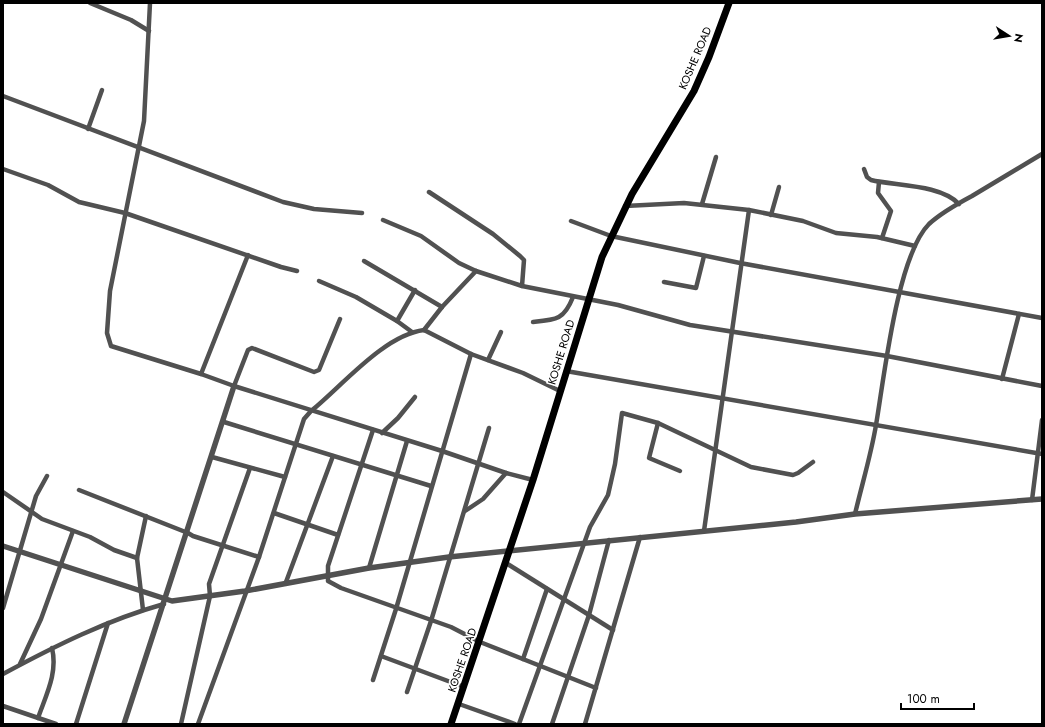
<svg xmlns="http://www.w3.org/2000/svg" width="1045" height="727" font-family="Jost,sans-serif">
<style>
.lines{fill:none;stroke-linecap:round;stroke-linejoin:round}
.minor{stroke:#515151;stroke-width:4.5}
.tertiary{stroke:#515151;stroke-width:5.5}
.primary{stroke:#000;stroke-width:7}
.labels{text-anchor:middle;stroke-width:3.5;stroke-linejoin:round;paint-order:stroke}
.street-label{font-size:11px;fill:#000;stroke:#fff}
</style>
<rect width="100%" height="100%" fill="#fff"/>
<g class="lines">
<g class="minor">
<polyline points="90,3 131,20 149,31"/>
<polyline points="150,3 144,121 110,291 107,333 111,346 201,374 234,386 442,451 506,473"/>
<polyline points="3,96 283,202 314,209 362,213"/>
<polyline points="88,129 102,90"/>
<polyline points="3,169 48,185 79,202 125,213 281,267 297,271"/>
<path d="M864 169 867 177 871 180C895 186 940 184 959 204"/>
<polyline points="879,182 878,193 891,211 882,238"/>
<polyline points="429,192 493,234 520,256 524,260 522,286"/>
<polyline points="702,204 716,157"/>
<polyline points="625,206 684,203 749,210 803,221 836,233 877,237 915,246"/>
<polyline points="771,215 779,187"/>
<polyline points="383,220 421,236 459,263 476,271 522,286 618,305 690,325 887,356 1042,386"/>
<polyline points="571,221 611,236 740,263 1042,318"/>
<polyline points="364,261 442,307"/>
<polyline points="319,281 356,297 397,321 415,290"/>
<polyline points="664,282 696,288 704,256"/>
<polyline points="397,321 412,332"/>
<path d="M533 322C556 320 564 320 573 297"/>
<polyline points="424,330 442,307 476,271"/>
<polyline points="488,360 501,332"/>
<polyline points="566,371 1042,454"/>
<polyline points="201,374 248,255"/>
<polyline points="1002,379 1019,314"/>
<polyline points="234,386 248,350 252,348 314,372 319,370 340,319"/>
<polyline points="224,422 431,486"/>
<polyline points="658,423 649,458 680,471"/>
<polyline points="373,430 328,566 328,581 341,588 451,627 480,642 596,688"/>
<polyline points="382,433 398,418 415,397"/>
<polyline points="212,457 285,477"/>
<polyline points="79,490 188,533 193,536 259,557"/>
<polyline points="3,492 42,519 90,537 114,550 137,558"/>
<polyline points="1032,500 1042,420"/>
<polyline points="465,511 483,499 506,473 533,480"/>
<polyline points="274,513 338,535"/>
<path d="M855 514C862 484 871 455 876 425 884 379 897 256 929 224 941 213 957 204 972 196 995 182 1019 168 1042 154"/>
<polyline points="704,531 749,210"/>
<polyline points="506,563 613,630"/>
<polyline points="369,568 407,441"/>
<polyline points="286,582 333,456"/>
<polyline points="3,608 36,496 47,476"/>
<polyline points="143,610 137,558 146,516"/>
<polyline points="381,656 464,687"/>
<polyline points="523,659 547,589"/>
<polyline points="20,664 41,619 73,531"/>
<path d="M3 674C55 646 107 620 164 604"/>
<polyline points="373,680 396,609 471,354"/>
<polyline points="407,692 431,621 489,428"/>
<polyline points="459,704 515,724"/>
<polyline points="3,706 56,724"/>
<path d="M38 718C46 695 58 673 52 648"/>
<polyline points="76,724 108,623"/>
<polyline points="181,724 210,596 209,584 250,468"/>
<path d="M198 724 259 557 304 419 311 411C342 386 384 335 424 330L471 354 523 373 560 391"/>
<polyline points="519,724 590,527 608,495 615,464 622,413 658,423 751,467 793,475 798,473 813,462"/>
<polyline points="552,724 589,615 609,540"/>
<polyline points="585,724 640,537"/>
</g>
<g class="tertiary">
<polyline points="3,546 172,601 245,591 369,568 449,557 796,522 855,514 1042,499"/>
<polyline points="124,724 234,386"/>
</g>
<polyline class="primary" points="451,724 533,480 602,257 632,194 694,91 709,57 729,3"/>
</g>
<g class="labels">
<g class="street-label">
<text transform="translate(695 58) rotate(-67)" y="4">KOSHE ROAD</text>
<text transform="translate(561 352) rotate(-73)" y="4">KOSHE ROAD</text>
<text transform="translate(462 660) rotate(-71)" y="4">KOSHE ROAD</text>
</g>
</g>
<rect width="1045" height="727" fill="none" stroke="#000000" stroke-width="8"/>
<g transform="translate(1009 36) rotate(102)" stroke="#ffffff" stroke-width="3" paint-order="stroke">
<path d="M0-3L7 15L0 10L-7 15Z" fill="#000000"/>
<text y="-6" font-size="11" font-weight="bold" text-anchor="middle" fill="#000000">N</text>
</g>
<path d="M901 703v6h73v-6" fill="none" stroke="#000000" stroke-width="2"/>
<text x="907" y="703" font-size="12" fill="#000000" stroke="#ffffff" stroke-width="3" paint-order="stroke">100 m</text>
</svg>
